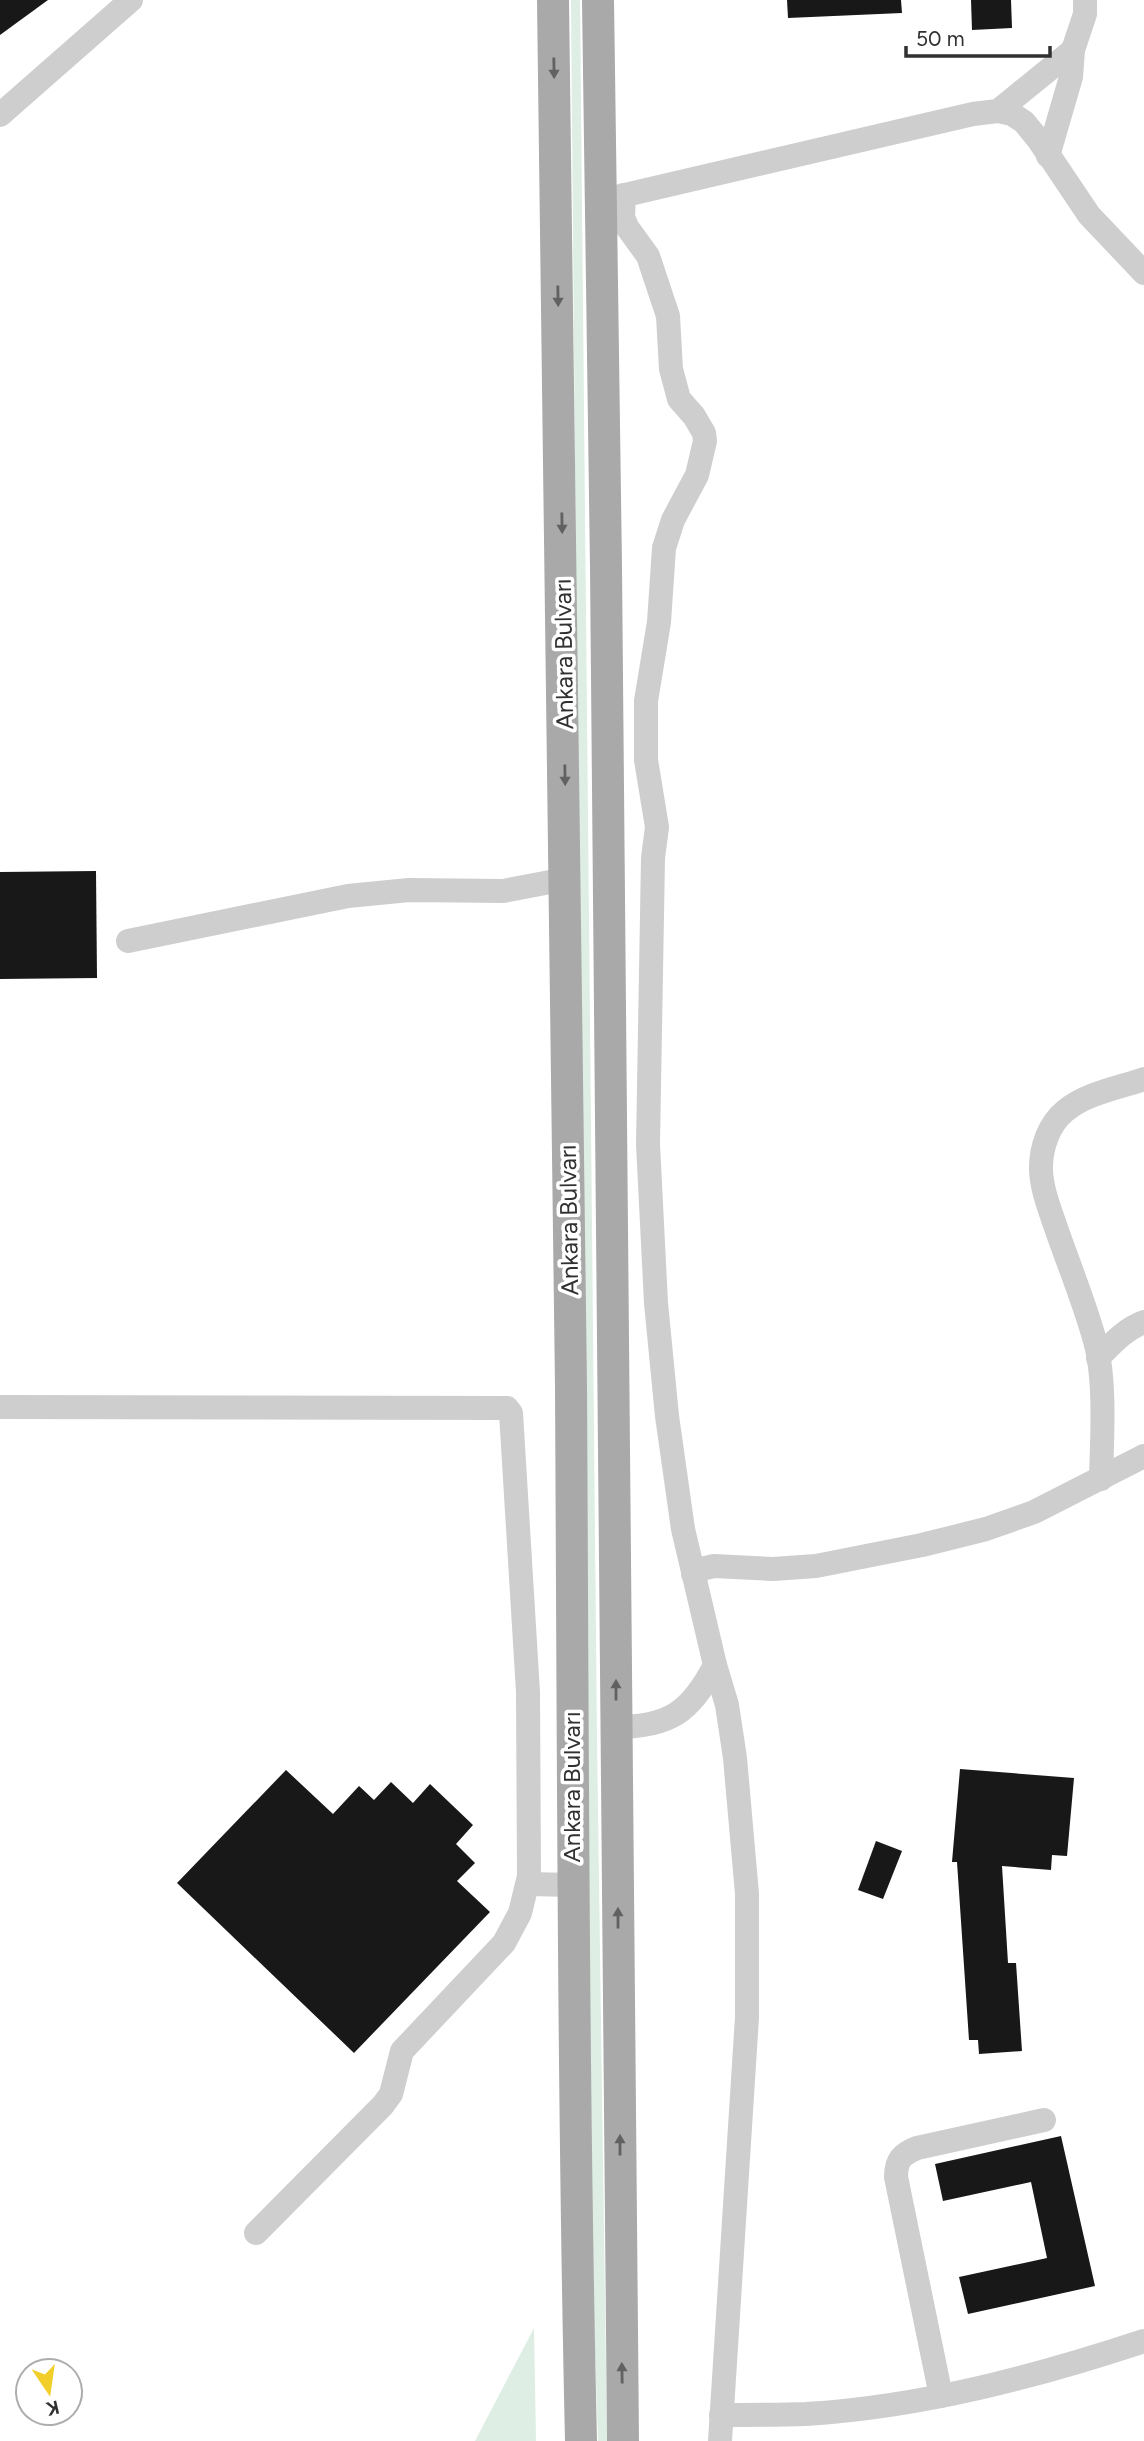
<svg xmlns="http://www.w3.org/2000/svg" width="1144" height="2441" font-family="Figtree,sans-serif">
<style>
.green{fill:#deeee4}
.building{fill:#181818}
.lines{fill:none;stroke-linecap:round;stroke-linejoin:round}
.minor{stroke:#cecece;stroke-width:24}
.major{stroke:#a9a9a9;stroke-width:32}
.oneway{fill:#616161}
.labels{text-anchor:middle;stroke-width:7;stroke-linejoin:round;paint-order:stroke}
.street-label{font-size:24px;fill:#313131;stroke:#fff}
</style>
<rect width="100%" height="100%" fill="#fff"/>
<g class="green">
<polygon points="571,0 580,0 597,1740 607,2441 598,2441 590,2201"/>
<polygon points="534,2328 536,2441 475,2441"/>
</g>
<g class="building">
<polygon points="0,0 48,0 0,35"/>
<polygon points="787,0 901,0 902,13 788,18"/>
<polygon points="971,0 1011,0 1012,28 972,30"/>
<polygon points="96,871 97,978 0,979 0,872"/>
<polygon points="960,1769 1074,1778 1067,1856 1052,1855 1051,1870 1002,1866 1008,1963 1016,1963 1022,2051 979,2054 978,2040 969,2040 957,1862 952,1862"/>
<polygon points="286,1770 333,1814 359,1786 374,1800 391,1782 413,1803 430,1784 473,1825 456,1844 475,1863 457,1881 490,1912 354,2053 177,1883"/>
<polygon points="876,1841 902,1851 883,1899 858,1890"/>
<polygon points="1061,2136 1095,2286 968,2314 959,2277 1047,2258 1031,2182 943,2201 935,2164"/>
</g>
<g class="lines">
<g class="minor">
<polyline points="998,111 1073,50"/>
<polyline points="0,115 131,0"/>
<polyline points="1048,156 1071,77 1073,50 1085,14 1085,0"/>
<polyline points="624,195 623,217 627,227 648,256 668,316 671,369 679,399 694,416 704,433 705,441 697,475 673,520 664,548 659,622 646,701 646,760 657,827 653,858 648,1144 656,1303 667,1416 683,1529 715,1665 727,1705 735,1758 747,1894 747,2017 720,2441"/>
<polyline points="608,199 973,114 998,111 1012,114 1024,122 1038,139 1089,215 1144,273"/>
<polyline points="128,941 348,896 409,890 503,891 566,879"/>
<path d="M1098 1358C1112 1344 1125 1329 1144 1322"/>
<polyline points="0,1407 507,1408 511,1413 528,1692 529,1876 520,1913 504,1943 402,2051 391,2094 383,2105 256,2233"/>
<path d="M1101 1479C1102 1438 1106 1380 1095 1341 1084 1301 1068 1263 1055 1225 1049 1207 1041 1187 1041 1168 1041 1147 1049 1124 1065 1111 1087 1093 1118 1088 1144 1079"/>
<polyline points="693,1574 701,1569 714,1566 773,1569 816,1566 922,1545 986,1529 1034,1512 1144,1456"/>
<path d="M616 1727C669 1727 691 1712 715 1665"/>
<polyline points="528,1884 573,1885"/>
<path d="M941 2396 896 2177C896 2160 902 2154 917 2148L1044 2120"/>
<path d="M721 2415C749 2415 778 2415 806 2414 921 2407 1035 2377 1144 2341"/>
</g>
<g class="major">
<path d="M553 0C561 462 568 924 571 1386 573 1738 573 2089 581 2441"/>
<polyline points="598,0 606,567 623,2441"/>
</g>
</g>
<defs><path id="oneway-solid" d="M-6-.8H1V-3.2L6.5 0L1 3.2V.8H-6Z" transform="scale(1.75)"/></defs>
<g class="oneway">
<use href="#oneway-solid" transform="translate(554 68) rotate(89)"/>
<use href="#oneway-solid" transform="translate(558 296) rotate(89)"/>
<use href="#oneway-solid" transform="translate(562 523) rotate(89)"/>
<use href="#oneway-solid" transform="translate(565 775) rotate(89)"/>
<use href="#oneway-solid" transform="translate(616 1690) rotate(-90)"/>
<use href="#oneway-solid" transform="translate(618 1918) rotate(-90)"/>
<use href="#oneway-solid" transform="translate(620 2145) rotate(-90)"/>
<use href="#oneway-solid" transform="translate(622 2373) rotate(-91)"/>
</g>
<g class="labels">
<g class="street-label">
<text transform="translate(564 654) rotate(-91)" y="8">Ankara Bulvarı</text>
<text transform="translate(569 1220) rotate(-91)" y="8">Ankara Bulvarı</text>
<text transform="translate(572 1787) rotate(-90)" y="8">Ankara Bulvarı</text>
</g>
</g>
<g transform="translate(49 2392) rotate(167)"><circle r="33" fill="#ffffff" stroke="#adadad" stroke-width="2"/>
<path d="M0-5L12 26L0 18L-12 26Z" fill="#f1ce2a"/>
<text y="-10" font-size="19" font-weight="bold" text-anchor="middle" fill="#313131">K</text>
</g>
<path d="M906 46v10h144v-10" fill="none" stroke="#313131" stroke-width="3.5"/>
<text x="916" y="46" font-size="21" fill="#313131" stroke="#ffffff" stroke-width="5" paint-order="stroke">50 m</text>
</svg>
